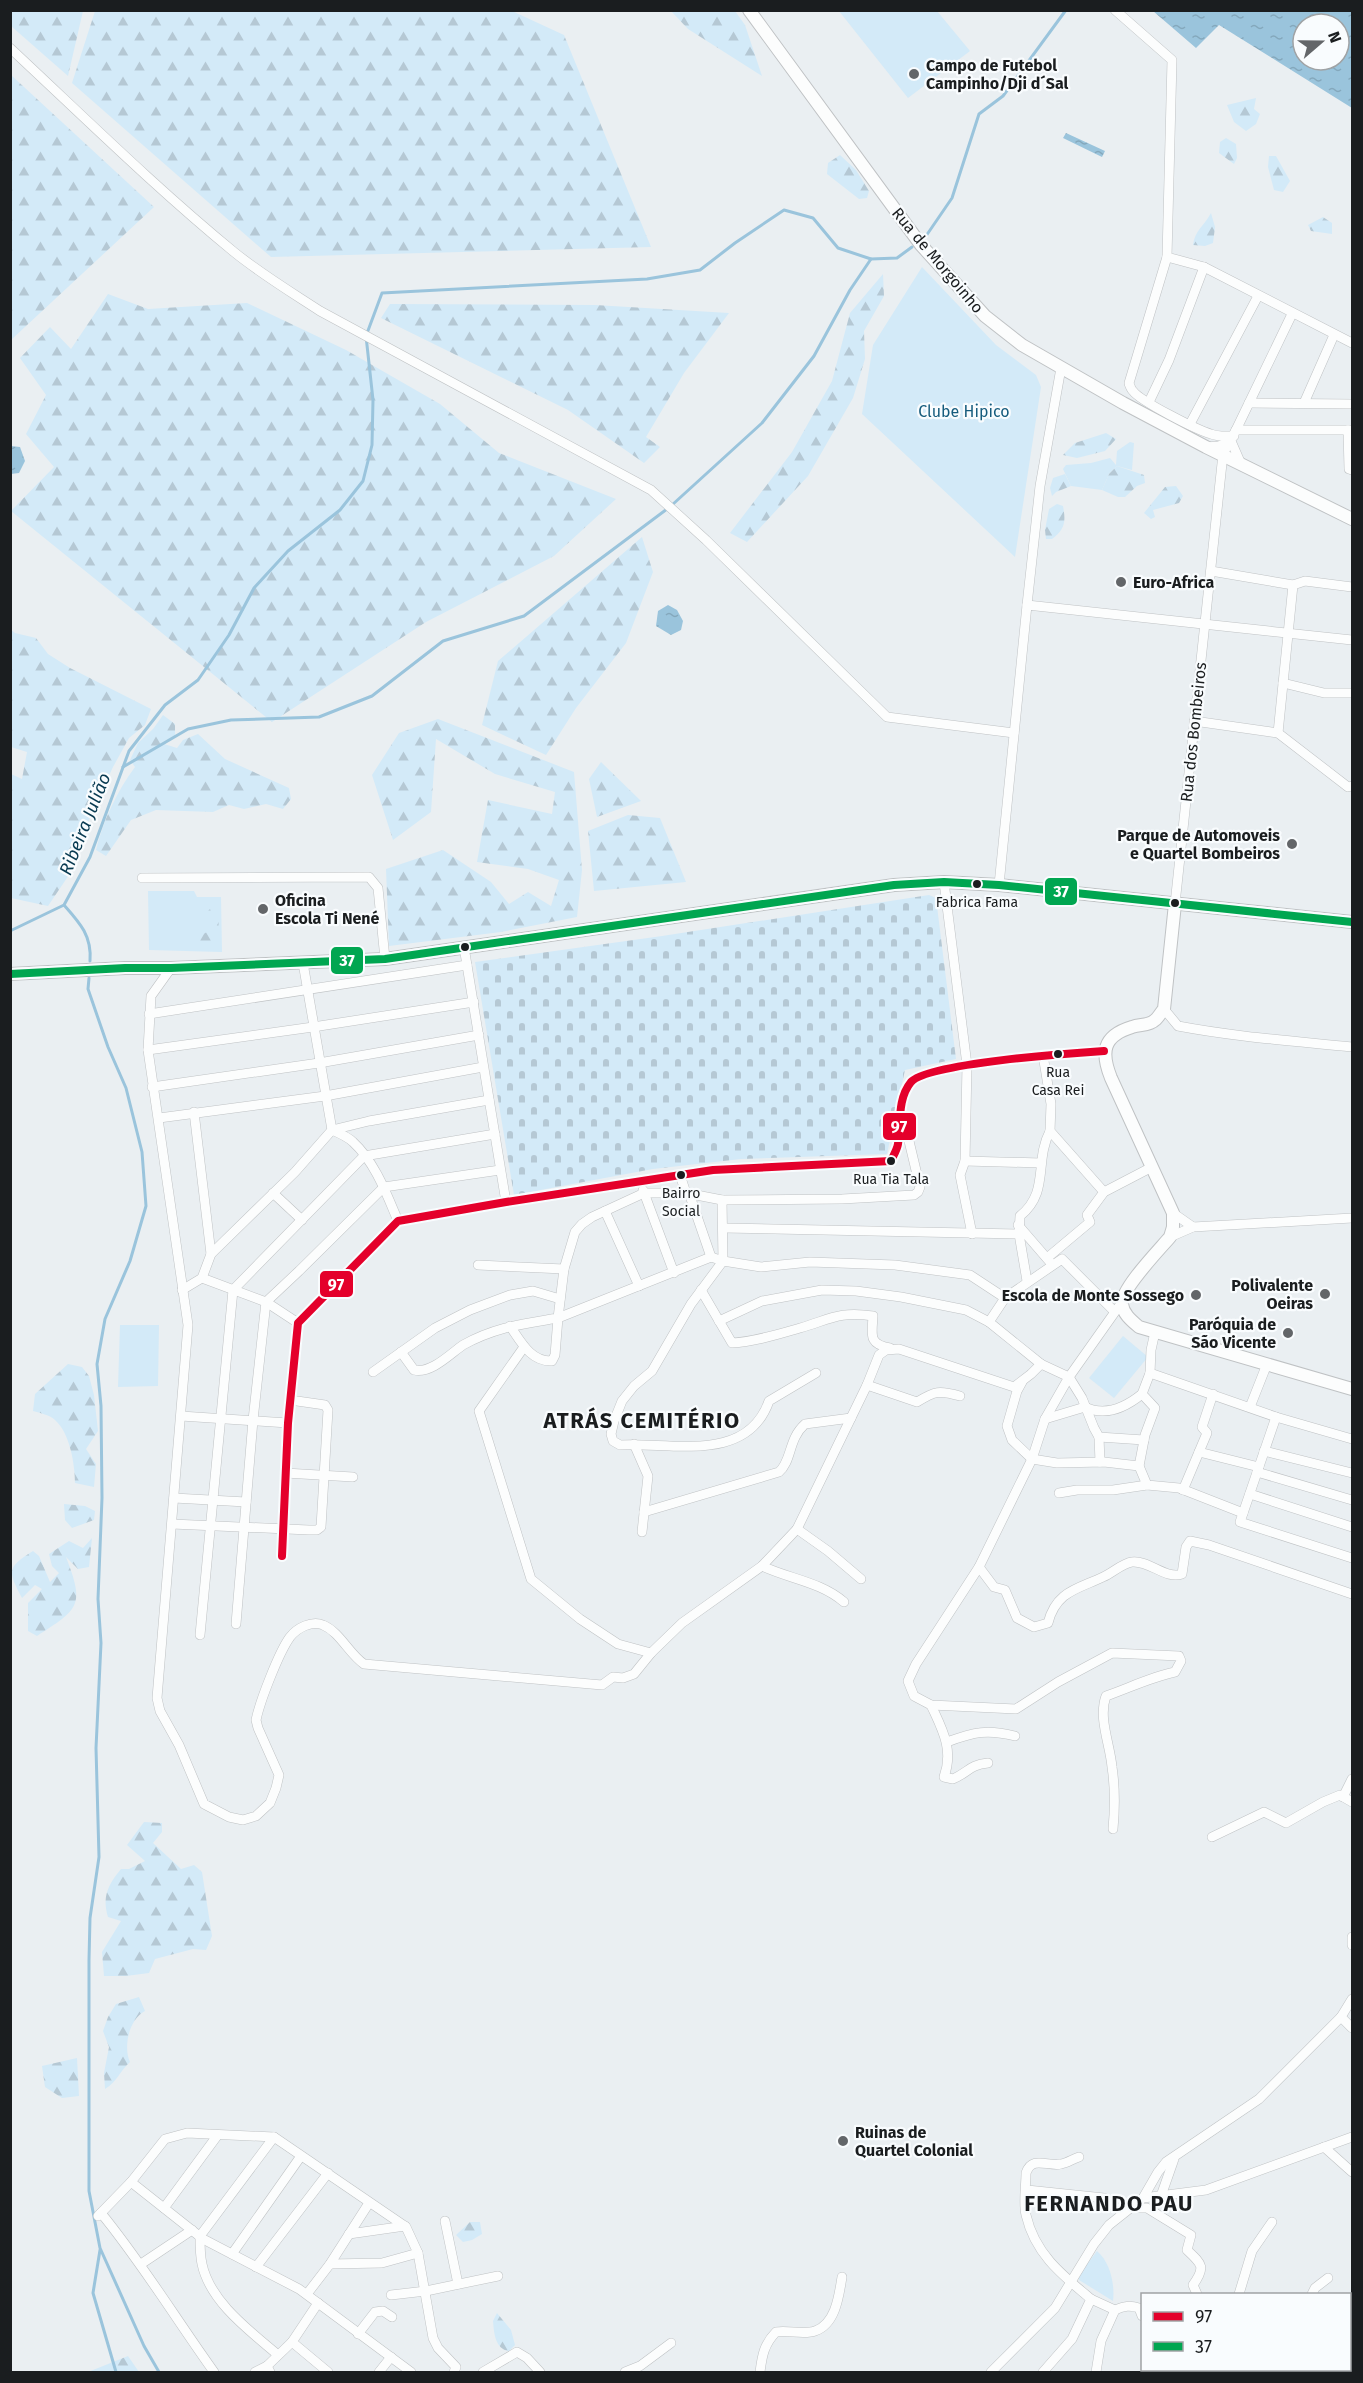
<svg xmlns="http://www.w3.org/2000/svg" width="1363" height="2383" font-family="'Fira Sans',sans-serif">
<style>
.green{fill:#d3eaf8}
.forest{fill:url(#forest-firs)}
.cemetery{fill:url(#cemetery-stones)}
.water{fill:url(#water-ripples);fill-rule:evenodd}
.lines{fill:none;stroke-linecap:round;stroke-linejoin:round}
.stream{stroke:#9ac4dc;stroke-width:3}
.minor-casing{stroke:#bfc2c4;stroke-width:10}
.major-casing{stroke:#bfc2c4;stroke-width:14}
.minor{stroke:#fcfdfd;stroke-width:9}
.major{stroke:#fcfdfd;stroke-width:12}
.bus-1-casing{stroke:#f9fcfe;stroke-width:12}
.bus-2-casing{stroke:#f9fcfe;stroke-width:12}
.bus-1{stroke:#e4002b;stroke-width:8}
.bus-2{stroke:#00a651;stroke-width:8}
.poi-dot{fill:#636669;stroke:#f9fcfe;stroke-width:2}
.bus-dot{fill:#1a1d1f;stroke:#f9fcfe;stroke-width:2}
.labels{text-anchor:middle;stroke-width:4.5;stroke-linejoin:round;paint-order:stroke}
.bus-label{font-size:14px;fill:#1a1d1f;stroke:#f9fcfe}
.poi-label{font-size:16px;font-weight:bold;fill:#1a1d1f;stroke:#f9fcfe;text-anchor:start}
.street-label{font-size:16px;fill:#1a1d1f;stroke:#f9fcfe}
.park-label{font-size:16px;fill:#165c7d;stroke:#f9fcfe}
.water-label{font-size:18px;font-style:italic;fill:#083a51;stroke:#f9fcfe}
.district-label{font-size:22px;font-weight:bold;letter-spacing:1.5px;fill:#1a1d1f;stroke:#f9fcfe}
.line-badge{stroke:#f9fcfe;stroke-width:2}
.badge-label{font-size:16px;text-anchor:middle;font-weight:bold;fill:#fff}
</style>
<defs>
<pattern id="forest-firs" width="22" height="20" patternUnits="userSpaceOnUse" patternTransform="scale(1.5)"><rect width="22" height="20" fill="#d3eaf8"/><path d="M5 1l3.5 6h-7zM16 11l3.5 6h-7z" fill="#b5c8d4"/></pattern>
<pattern id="cemetery-stones" width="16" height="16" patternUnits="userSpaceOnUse" patternTransform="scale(1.5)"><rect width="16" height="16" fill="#d3eaf8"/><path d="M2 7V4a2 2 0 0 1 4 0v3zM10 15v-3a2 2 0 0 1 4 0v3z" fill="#b5c8d4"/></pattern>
<pattern id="water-ripples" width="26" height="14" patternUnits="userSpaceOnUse" patternTransform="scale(1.5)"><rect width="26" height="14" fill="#9ac4dc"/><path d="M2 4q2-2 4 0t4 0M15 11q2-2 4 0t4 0" fill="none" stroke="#84a8bc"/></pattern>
</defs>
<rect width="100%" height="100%" fill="#eaeff2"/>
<g class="green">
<polygon points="839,11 937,11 970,51 908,98"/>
<polygon points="922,267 996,345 1036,375 1041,387 1015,557 862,414 873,345"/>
<polygon points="1130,442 1134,443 1132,470 1117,466 1109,474 1102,490 1071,486 1063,469 1066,465 1091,463 1110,458 1116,465 1117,451"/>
<polygon points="148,891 194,891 197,897 221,897 222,952 149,950"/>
<polygon points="120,1325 159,1325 158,1386 118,1387"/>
<polygon points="1123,1336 1148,1357 1114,1398 1089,1378"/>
<path d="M1097 2251C1110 2262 1115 2284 1113 2301L1079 2280V2275Z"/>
</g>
<g class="forest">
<polygon points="11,10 83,11 68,76 11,26"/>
<polygon points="95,11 512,11 564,35 651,247 271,257 72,83"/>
<polygon points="671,11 735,11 745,25 762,76 688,29"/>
<polygon points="11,75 154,207 11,340 10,340"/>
<polygon points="1256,98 1254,109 1260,114 1256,124 1246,131 1234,122 1227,105"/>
<polygon points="1226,138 1236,144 1237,158 1234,164 1219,153 1220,142"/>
<polygon points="840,155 856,170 869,191 867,198 859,199 827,174 828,163"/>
<polygon points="1269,156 1276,156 1290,181 1283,192 1274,190 1268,167"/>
<path d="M1211 213 1215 227 1213 243 1205 246 1193 245C1195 230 1204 226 1211 213Z"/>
<polygon points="1323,217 1332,223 1332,234 1311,231 1308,225"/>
<polygon points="883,274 884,296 864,331 865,359 853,398 808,476 747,542 730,533 792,452 832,381 850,313"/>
<polygon points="108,294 148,309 247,303 346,350 440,404 499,453 616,499 554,556 426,622 272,722 11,511 54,467 26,434 46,395 20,358 50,327 71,349"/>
<polygon points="390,304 595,305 729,313 684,373 646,437 660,447 644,463 568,410 381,318"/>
<polygon points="1106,433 1116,439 1105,451 1077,458 1063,455 1075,443"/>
<polygon points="1117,466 1144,475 1145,483 1137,486 1125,497 1118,497 1102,490 1109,474"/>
<polygon points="1065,474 1071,486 1056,492 1052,496 1050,488 1053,478"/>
<polygon points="1176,486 1183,496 1179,503 1153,510 1155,517 1151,519 1144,513 1165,487"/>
<path d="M1057 504 1063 506C1066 522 1065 529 1052 539H1046L1045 530 1049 509Z"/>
<polygon points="642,537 653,572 626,643 576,708 546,755 482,725 498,661"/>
<polygon points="10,629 15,633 36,638 48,654 70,668 151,709 145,725 129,738 113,767 92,812 71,872 48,906 11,898 11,774 22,779 27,752 11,747"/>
<path d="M163 715 175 724V736L161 743 177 748 183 740 198 734 225 759 289 788 291 799 283 809 266 804 244 809 229 805 213 812 156 810 131 820 106 856 96 850C103 821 117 791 135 767L130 760 138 743 153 729Z"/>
<polygon points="438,719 574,772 582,870 577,917 501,932 389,946 386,869 443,850 491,882 509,904 528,892 551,906 559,880 528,869 477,862 488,800 552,814 555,792 495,774 436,739 431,812 393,840 372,775 399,733"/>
<polygon points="601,762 641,801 597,817 589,779"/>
<polygon points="628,815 660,818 686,882 594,891 588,831"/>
<path d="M214 905C220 918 220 930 215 943L201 946 195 938 207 932 208 911Z"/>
<path d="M68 1364 82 1367 89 1376 94 1395 98 1431 86 1449 96 1464 94 1487 75 1483C75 1465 70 1433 55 1420 50 1415 40 1413 33 1411L35 1394Z"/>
<polygon points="64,1504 85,1506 95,1511 94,1520 72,1528 65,1520"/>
<path d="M92 1538 89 1567 78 1569 66 1557C85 1606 79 1609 37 1636L28 1631V1603L42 1589 35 1585 22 1598C8 1571 6 1568 33 1551L39 1556 50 1582 59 1573 52 1566 49 1554 69 1541 83 1548Z"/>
<path d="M144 1822 162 1823V1832L153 1843 181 1869 194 1865 202 1872 212 1936 206 1950 193 1949 155 1959 149 1973 126 1976H104L102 1952 121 1921 108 1917C102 1896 108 1885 121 1869H129L145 1861 127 1845Z"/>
<path d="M139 1997 145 2011C129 2019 123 2047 130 2062 119 2072 118 2081 105 2089L104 2073 109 2047 103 2031 108 2017 116 2004Z"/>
<polygon points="77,2058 79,2096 62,2098 45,2087 42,2066"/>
<polygon points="470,2222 480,2222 482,2234 472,2240 463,2242 456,2235"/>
<path d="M497 2313 511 2330 515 2345 509 2351C495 2349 494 2333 493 2321Z"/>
<polygon points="128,2356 139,2372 88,2372"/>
</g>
<polygon class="cemetery" points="929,895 936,898 956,1059 905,1070 887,1154 741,1159 653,1169 514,1195 475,962 662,936"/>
<g class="water">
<path d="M1153 11H1352V108L1219 25 1196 48ZM1303 24H1339V60H1303Z"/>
<polygon points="1066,133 1105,151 1102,157 1063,138"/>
<polygon points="11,446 20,447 25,461 19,473 11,474"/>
<polygon points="668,605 677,610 683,621 681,630 671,635 656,626 658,611"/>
</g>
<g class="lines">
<g class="stream">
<polyline points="926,236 952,198 979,114 1003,96 1066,10"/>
<polyline points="672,505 762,423 814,356 850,290 871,259"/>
<polyline points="123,767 188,729 231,720 319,717 372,696 443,641 524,616 667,509"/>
<path d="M64 905C80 923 92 936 90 961"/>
<polyline points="10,931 64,905 90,857 129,751 165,705 198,680 229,635 254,588 288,551 340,510 363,481 372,445 373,400 366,336 382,293 647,279 700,270 735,243 784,210 813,218 838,248 871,259 897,258 912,247"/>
<polyline points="89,978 88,989 108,1047 126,1088 142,1152 146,1206 130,1261 105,1319 97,1364 101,1406 102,1498 98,1599 101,1643 96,1748 99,1857 90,1918 89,1960 89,2191 100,2248 144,2346 159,2372"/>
<polyline points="100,2250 93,2293 116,2372"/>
</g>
<g class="minor-casing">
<g id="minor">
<polyline points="1115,10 1172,60 1167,257 1204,267 1352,343"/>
<path d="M10 48C84 117 156 188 234 252 261 274 291 292 320 311L651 490 706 540 887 717 1014 733"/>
<path d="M1167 257 1129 383C1129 384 1132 391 1133 391 1140 401 1197 430 1211 434 1218 437 1225 436 1234 436"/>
<polyline points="1149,402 1169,360 1204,267"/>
<polyline points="1249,403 1352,404"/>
<polyline points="1304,403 1334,335"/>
<polyline points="1190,424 1258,296"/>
<polyline points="1236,430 1292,314"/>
<polyline points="1348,430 1349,469 1352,470"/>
<polyline points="1206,447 1219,446 1231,441 1241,464"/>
<polyline points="1211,571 1293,585 1305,581 1352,587"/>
<polyline points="1027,605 1040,486 1061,368"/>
<polyline points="1283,683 1324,693 1352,693"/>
<polyline points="1194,721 1278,733 1348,787 1352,786"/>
<polyline points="1278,733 1293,585"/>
<polyline points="142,878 369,877 378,888 385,959"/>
<polyline points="944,882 967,1065 965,1161 960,1175 972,1234"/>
<polyline points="999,885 1027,605 1352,640"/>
<polyline points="1175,904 1223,454 1236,430 1352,430"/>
<polyline points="464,947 506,1202"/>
<path d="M303 963 332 1130C339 1133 348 1137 353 1142 375 1162 387 1195 398 1221"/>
<path d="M171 968 151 996 148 1050 188 1325 157 1698 160 1711 179 1745 204 1804 229 1817 243 1820 256 1816 270 1803 276 1788 279 1775 258 1728 256 1720C260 1701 279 1652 290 1637 297 1628 312 1620 323 1625 340 1632 349 1654 364 1664L602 1685 613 1677 623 1678 634 1674 651 1653 682 1623 762 1566 797 1529 867 1385 879 1355 886 1350 899 1349 1014 1387 1031 1374 1041 1364"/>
<path d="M1164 1009 1178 1026C1236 1037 1294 1041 1352 1047"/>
<polyline points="149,1014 467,965"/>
<polyline points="148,1050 313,1027 474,1002"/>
<polyline points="1043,1055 1051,1104 1050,1131 1104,1192"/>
<polyline points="152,1087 319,1063 479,1035"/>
<polyline points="194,1112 211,1254"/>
<polyline points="159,1118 325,1096 483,1067"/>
<polyline points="965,1161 1041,1163"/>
<polyline points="680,1175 686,1193 722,1200 842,1199 914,1195 918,1192 920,1187 903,1116"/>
<polyline points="643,1190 674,1273"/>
<polyline points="273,1193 302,1220"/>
<polyline points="690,1196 711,1257"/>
<polyline points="605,1211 639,1286"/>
<polyline points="1173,1213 1193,1227"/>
<polyline points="1018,1225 1050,1262"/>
<polyline points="724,1228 1019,1234 1027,1281"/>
<path d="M1019 1234 1020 1216C1050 1192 1034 1161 1050 1131"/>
<polyline points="1170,1237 1193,1227 1352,1218"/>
<polyline points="1047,1258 1090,1222 1087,1215 1104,1192 1152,1167"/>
<polyline points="478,1265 564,1269"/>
<polyline points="202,1278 211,1254 295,1172 332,1130 369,1121 489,1100"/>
<polyline points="182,1290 202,1278 266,1302 298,1323"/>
<path d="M701 1290 732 1343C754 1342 779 1334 800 1328 831 1319 839 1311 873 1316 872 1335 868 1344 890 1348"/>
<polyline points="719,1321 762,1301 822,1290 856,1291 901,1297 966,1310 989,1322 1041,1364 1069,1377 1082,1398 1094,1428 1099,1437 1144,1440"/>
<polyline points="989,1322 1005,1298 1062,1259 1114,1311"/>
<path d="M510 1326C521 1342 531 1362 552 1361L555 1355 558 1318 711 1257 723 1261 722 1200"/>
<polyline points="1155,1332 1151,1350 1150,1373 1276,1417 1352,1439"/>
<polyline points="524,1347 479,1411 531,1579 580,1619 618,1644 651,1653"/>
<path d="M401 1352 414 1370C431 1374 450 1354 463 1345 495 1327 523 1324 558 1318L564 1269 575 1232 582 1224 592 1217 644 1193H686"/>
<polyline points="373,1372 435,1328 470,1310 510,1295 533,1291 560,1299"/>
<path d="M816 1373 769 1401C747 1464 671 1442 620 1445L613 1441 611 1434 614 1421 622 1401 634 1386 652 1371 691 1304 723 1261 761 1267 810 1262 895 1265 970 1275 1005 1298"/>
<polyline points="1022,1382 1017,1391 1007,1426 1012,1440 1032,1459 1057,1463 1104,1462 1139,1466 1147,1485 1179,1488 1243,1513"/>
<path d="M867 1385 917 1402C935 1391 939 1390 960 1396"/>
<polyline points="1250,1407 1267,1364"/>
<polyline points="181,1416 288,1423"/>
<polyline points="1276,1417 1240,1522 1352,1558"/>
<path d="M1045 1419 1085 1407C1106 1417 1126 1407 1142 1394"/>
<polyline points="1099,1437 1100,1462"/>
<polyline points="634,1444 648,1476 642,1532"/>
<polyline points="1264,1451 1352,1473"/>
<polyline points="1199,1452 1259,1467"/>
<polyline points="1139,1466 1145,1435 1155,1408 1142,1394 1150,1373"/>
<polyline points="1257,1472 1352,1500"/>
<polyline points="285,1473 353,1477"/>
<polyline points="1183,1490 1207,1433 1202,1427 1213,1394"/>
<polyline points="1059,1493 1077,1490 1113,1490 1147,1485"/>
<polyline points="1250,1494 1352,1527"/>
<polyline points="174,1498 246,1502"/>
<path d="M644 1512 779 1472C792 1461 788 1439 805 1424L851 1418"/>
<polyline points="172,1524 309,1530 317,1530 321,1527 328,1410 325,1405 290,1400"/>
<polyline points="797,1529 828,1551 861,1579"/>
<path d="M282 1556 288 1423 298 1323 398 1221 506 1202 713 1170 891 1161C893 1156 897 1150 898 1144 901 1124 897 1099 911 1082 928 1063 1073 1053 1104 1051"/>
<path d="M762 1566C790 1579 821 1582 844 1602"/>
<path d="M979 1567 994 1587 1005 1590 1017 1618 1034 1627 1048 1623C1056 1591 1078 1589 1103 1577 1112 1573 1123 1563 1132 1562 1149 1560 1166 1580 1182 1574L1186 1547 1190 1541 1209 1545 1352 1594"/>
<polyline points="236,1624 253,1420 266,1302 299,1271 384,1187 500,1170"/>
<polyline points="200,1635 233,1290 364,1156 495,1134"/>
<path d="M931 1705C942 1729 954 1749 944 1777L953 1779C969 1772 969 1765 988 1763"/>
<path d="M947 1742C974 1732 987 1729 1015 1736"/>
<polyline points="1343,1797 1352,1779"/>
<path d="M1113 1829C1115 1808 1115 1787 1112 1767 1110 1744 1098 1718 1106 1696 1129 1688 1151 1677 1175 1672L1181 1661 1179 1656 1112 1653 1058 1682 1016 1709 931 1705 914 1696 908 1681 916 1664 979 1567 1032 1459 1045 1419 1069 1377 1122 1302"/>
<polyline points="1212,1837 1264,1812 1286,1823 1323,1802 1340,1795 1352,1802"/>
<polyline points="1352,1937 1352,1945"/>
<polyline points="1352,1999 1341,2017 1352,2028"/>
<path d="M274 2137 200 2236C200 2245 200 2255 202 2264 210 2302 250 2331 278 2355"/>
<polyline points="1324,2147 1352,2172"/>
<polyline points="131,2182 203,2239 299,2289 411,2372"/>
<polyline points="1027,2190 1104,2198 1123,2213"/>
<polyline points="1161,2196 1174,2159"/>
<polyline points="1143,2198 1158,2172 1166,2162 1259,2099 1341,2017"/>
<polyline points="164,2208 217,2136"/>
<path d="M1130 2208H1147L1191 2235 1187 2250C1202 2264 1206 2267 1193 2285L1197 2294"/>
<path d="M101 2213C142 2263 176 2319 214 2372"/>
<polyline points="98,2216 131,2182 165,2139 187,2133 274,2137 406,2227 418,2253 433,2338 438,2348 456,2367 454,2372"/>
<polyline points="445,2221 458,2284"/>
<polyline points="349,2234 405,2226"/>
<polyline points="232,2254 301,2156"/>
<polyline points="141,2264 192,2230"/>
<polyline points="330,2264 382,2263 418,2253"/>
<polyline points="256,2267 328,2173"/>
<polyline points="307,2294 330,2264 369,2203"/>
<polyline points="1239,2294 1252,2251 1272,2222"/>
<polyline points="1312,2294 1315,2288 1328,2278"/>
<polyline points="391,2295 426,2291 498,2276"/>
<polyline points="1091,2299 1115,2310"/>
<polyline points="358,2334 375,2312 383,2311 392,2317"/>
<polyline points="292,2342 328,2372"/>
<polyline points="1231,2370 1233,2372"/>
<polyline points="255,2372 267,2366"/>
<polyline points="270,2372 267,2366 292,2342 318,2303"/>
<polyline points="379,2372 391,2357"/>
<polyline points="483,2372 517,2352 527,2358 540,2372"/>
<polyline points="625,2372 640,2366 671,2343"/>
<path d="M760 2372C762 2356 764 2344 776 2332 788 2330 805 2335 815 2331 836 2324 839 2295 842 2277"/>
<polyline points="991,2372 1055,2308 1094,2244 1109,2225 1143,2198 1206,2190 1352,2137"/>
<path d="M1043 2372 1072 2339 1091 2299C1062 2275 1035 2254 1026 2215 1023 2203 1026 2186 1026 2173 1032 2155 1048 2167 1061 2164 1067 2163 1073 2159 1079 2157"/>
<path d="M1096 2372 1101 2341 1115 2310C1124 2306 1130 2305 1139 2308L1142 2316"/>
<polyline points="1329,2372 1332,2370"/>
</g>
</g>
<g class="major-casing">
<g id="major">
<polyline points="749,10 921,245 985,316 1022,345 1123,403 1206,447 1352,519"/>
<path d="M1175 904 1164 1009C1161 1012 1158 1018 1155 1020 1149 1026 1140 1024 1132 1027 1102 1036 1101 1053 1111 1078L1173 1213V1227L1170 1237C1159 1250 1121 1289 1122 1304 1123 1314 1132 1321 1139 1327L1352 1389"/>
<polyline points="10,974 125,968 171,968 385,959 894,885 944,882 999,885 1352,922"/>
</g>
</g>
<use href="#minor" class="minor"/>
<use href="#major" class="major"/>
<g class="bus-1-casing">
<path id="bus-1" d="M282 1556 288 1423 298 1323 398 1221 506 1202 713 1170 891 1161C893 1156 897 1150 898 1144 901 1124 897 1099 911 1082 928 1063 1073 1053 1104 1051"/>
</g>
<g class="bus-2-casing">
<polyline id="bus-2" points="10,974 125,968 171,968 385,959 894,885 944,882 999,885 1352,922"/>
</g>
<use href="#bus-1" class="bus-1"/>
<use href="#bus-2" class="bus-2"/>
</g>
<g class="poi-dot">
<circle cx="914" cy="74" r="6"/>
<circle cx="1121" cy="582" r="6"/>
<circle cx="1292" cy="844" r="6"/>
<circle cx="263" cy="909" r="6"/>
<circle cx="1325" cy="1294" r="6"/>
<circle cx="1196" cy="1295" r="6"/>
<circle cx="1288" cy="1333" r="6"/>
<circle cx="843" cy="2141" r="6"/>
</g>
<g class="bus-dot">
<circle cx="977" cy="884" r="5"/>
<circle cx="1175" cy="903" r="5"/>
<circle cx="465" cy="947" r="5"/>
<circle cx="1058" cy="1054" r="5"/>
<circle cx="891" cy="1161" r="5"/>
<circle cx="681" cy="1175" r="5"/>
</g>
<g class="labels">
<g class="bus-label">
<text x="977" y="907">Fabrica Fama</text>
<text x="1058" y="1077">Rua<tspan x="1058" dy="18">Casa Rei</tspan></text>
<text x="891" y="1184">Rua Tia Tala</text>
<text x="681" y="1198">Bairro<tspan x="681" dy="18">Social</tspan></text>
</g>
<g class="poi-label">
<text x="926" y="71">Campo de Futebol<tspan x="926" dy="18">Campinho/Dji d´Sal</tspan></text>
<text x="1133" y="588">Euro-Africa</text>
<text x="1280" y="841" text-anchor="end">Parque de Automoveis<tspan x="1280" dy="18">e Quartel Bombeiros</tspan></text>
<text x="275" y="906">Oficina<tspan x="275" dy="18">Escola Ti Nené</tspan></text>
<text x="1313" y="1291" text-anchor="end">Polivalente<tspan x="1313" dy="18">Oeiras</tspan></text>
<text x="1184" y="1301" text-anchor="end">Escola de Monte Sossego</text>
<text x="1276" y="1330" text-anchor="end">Paróquia de<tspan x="1276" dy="18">São Vicente</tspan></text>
<text x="855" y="2138">Ruinas de<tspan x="855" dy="18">Quartel Colonial</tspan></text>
</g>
<g class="street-label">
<text transform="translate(938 260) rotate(50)" y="6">Rua de Morgoinho</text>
<text transform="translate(1193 732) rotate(-84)" y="6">Rua dos Bombeiros</text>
</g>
<g class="park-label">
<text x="964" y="417">Clube Hipico</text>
</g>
<g class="water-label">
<text transform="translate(85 824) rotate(-68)" y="6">Ribeira Julião</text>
</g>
<g class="district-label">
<text x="642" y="1428">ATRÁS CEMITÉRIO</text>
<text x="1109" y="2211">FERNANDO PAU</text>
</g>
</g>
<g class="line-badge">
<rect x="1044" y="877" width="34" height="29" rx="6" fill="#00a651"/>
<rect x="330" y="946" width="34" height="29" rx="6" fill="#00a651"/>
<rect x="882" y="1112" width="35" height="29" rx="6" fill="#e4002b"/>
<rect x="319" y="1270" width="35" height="28" rx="6" fill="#e4002b"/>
</g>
<g class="badge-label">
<text x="1061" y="897">37</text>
<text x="347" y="966">37</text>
<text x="899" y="1132">97</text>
<text x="336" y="1290">97</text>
</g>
<rect width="1363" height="2383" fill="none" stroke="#1a1d1f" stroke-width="24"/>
<rect x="1141" y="2293" width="210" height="78" fill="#f9fcfe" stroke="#a0a3a5" stroke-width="1.5"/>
<rect x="1153" y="2312" width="30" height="9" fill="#e4002b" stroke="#a0a3a5" stroke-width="1.5"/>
<text x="1195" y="2323" font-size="18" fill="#1a1d1f">97</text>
<rect x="1153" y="2342" width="30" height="9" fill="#00a651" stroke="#a0a3a5" stroke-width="1.5"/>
<text x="1195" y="2353" font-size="18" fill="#1a1d1f">37</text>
<g transform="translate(1321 42) rotate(70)"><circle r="28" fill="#f9fcfe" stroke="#a0a3a5" stroke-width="1.5"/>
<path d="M0-4.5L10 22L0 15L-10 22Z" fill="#636669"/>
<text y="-9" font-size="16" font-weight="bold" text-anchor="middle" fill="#1a1d1f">N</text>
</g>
</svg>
